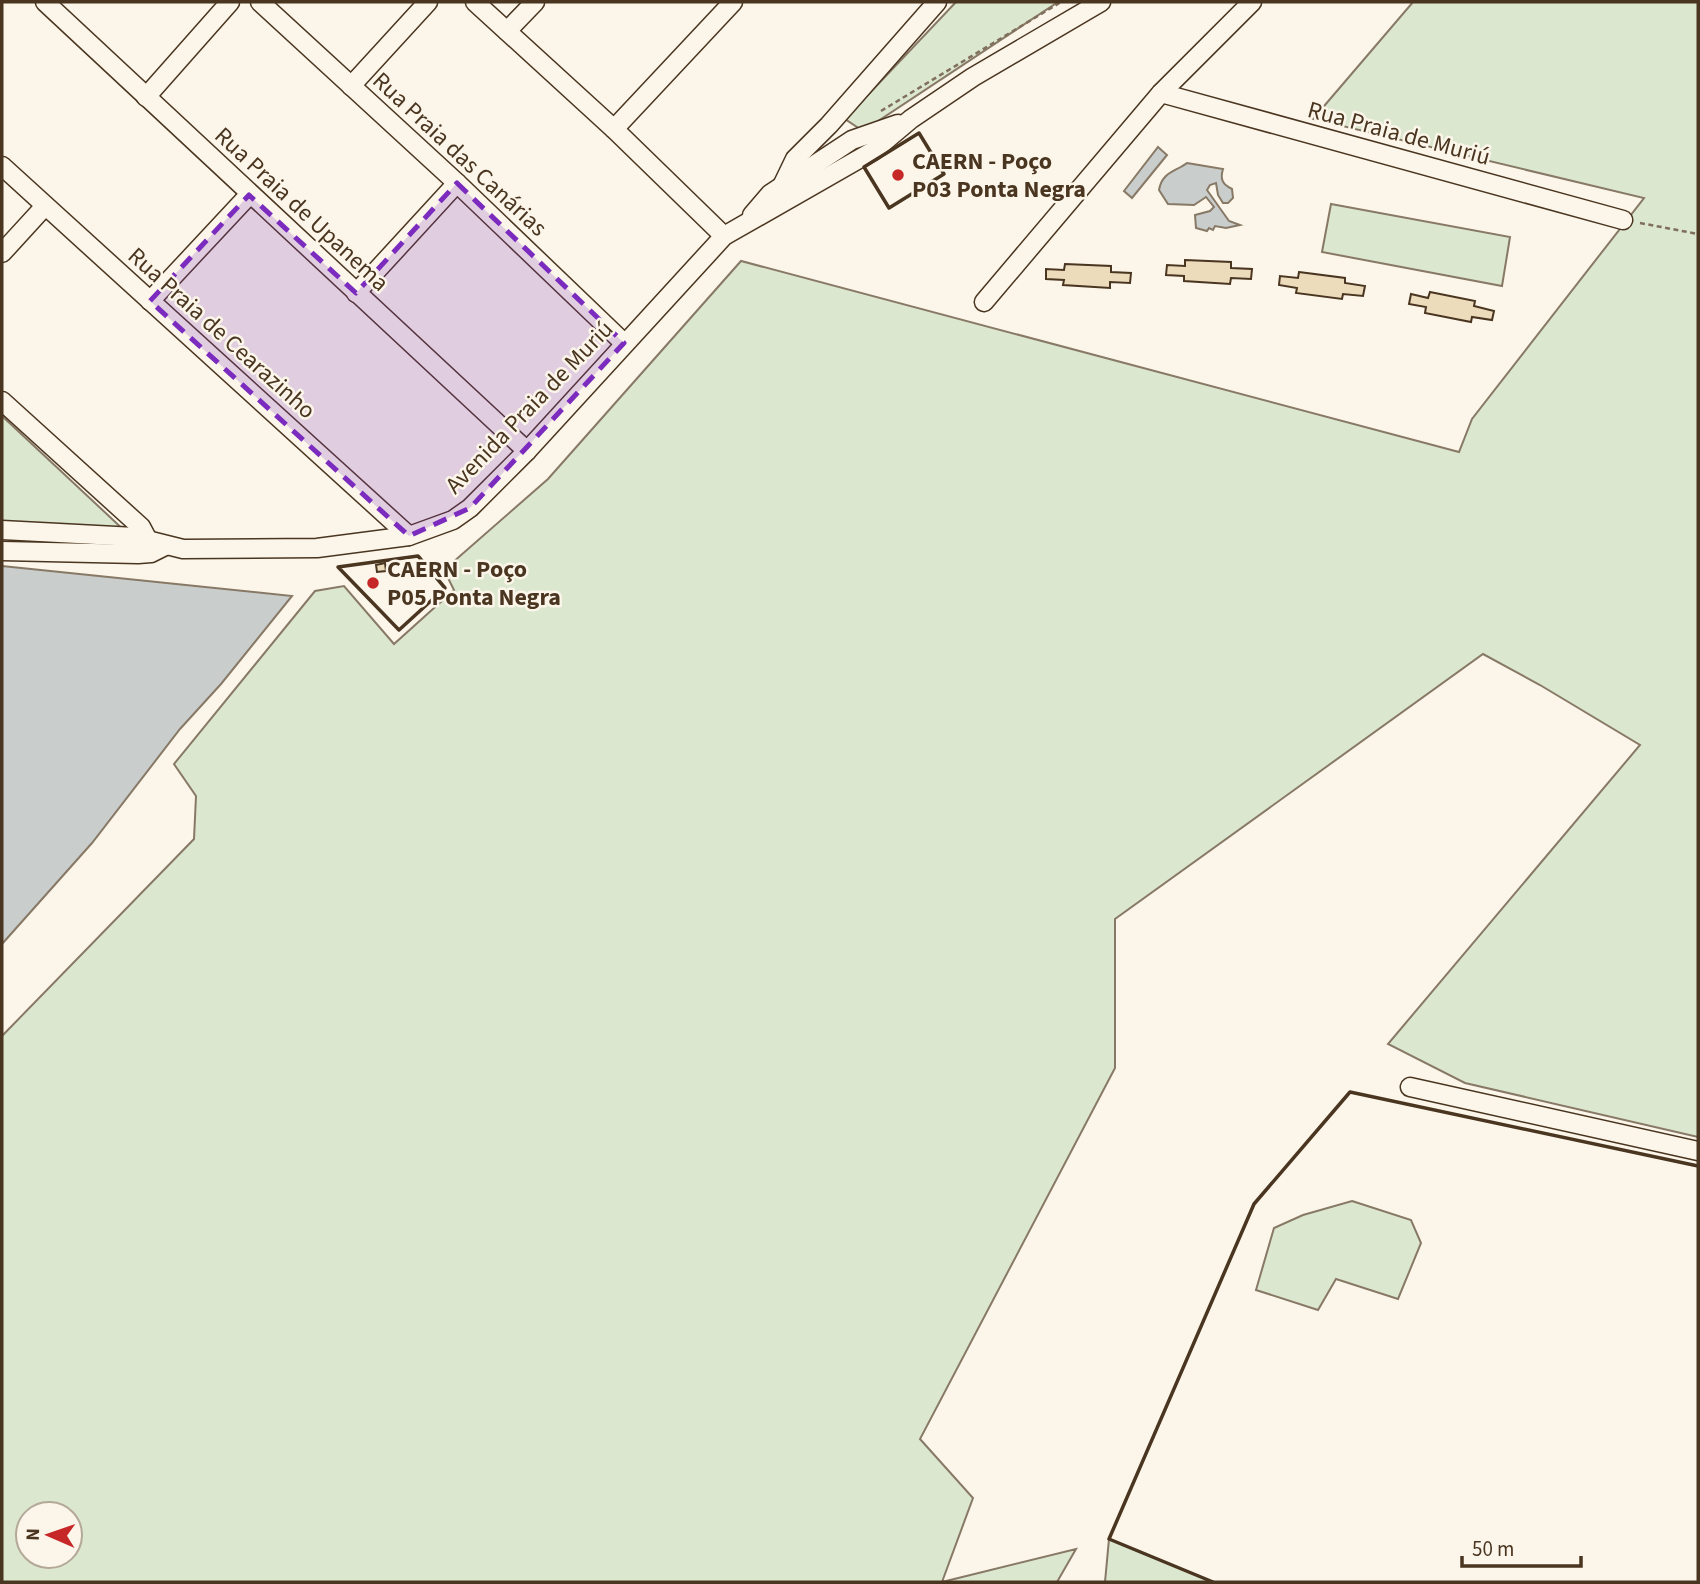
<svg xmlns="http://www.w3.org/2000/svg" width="1700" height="1584" font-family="'Source Sans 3',sans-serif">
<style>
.green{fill:#dce7d0;stroke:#887966;stroke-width:2;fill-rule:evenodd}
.water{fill:#c9cecd;stroke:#887966;stroke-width:2}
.building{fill:#ecdcbc;stroke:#4a3520;stroke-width:2}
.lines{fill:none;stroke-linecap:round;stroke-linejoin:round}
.minor-casing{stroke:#4a3520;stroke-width:21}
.path{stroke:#7f6f5c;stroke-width:2.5;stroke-dasharray:5 3.5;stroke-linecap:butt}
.minor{stroke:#fbf6e9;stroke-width:18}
.wall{stroke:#4a3520;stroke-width:3.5}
.marked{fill:#7b2cbf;fill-opacity:0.2;stroke:#7b2cbf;stroke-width:5;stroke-dasharray:14 9;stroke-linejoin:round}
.poi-dot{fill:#c62828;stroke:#fbf6e9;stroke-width:2.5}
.labels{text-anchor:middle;stroke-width:5;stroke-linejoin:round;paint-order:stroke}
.street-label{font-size:24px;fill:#4a3520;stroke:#fbf6e9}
.poi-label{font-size:24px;font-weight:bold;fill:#4a3520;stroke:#fbf6e9;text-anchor:start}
</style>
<rect width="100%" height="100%" fill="#fbf6e9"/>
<g class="green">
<polygon points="956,2 1058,2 863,131 845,119"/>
<path d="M1413 2H1698V1137L1465 1083 1388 1044 1640 745 1540 685 1483 654 1115 919V1068L920 1439 973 1498 942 1582 1076 1549 1057 1582H2V1036L194 839 196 796 174 764 315 591 344 586 394 644 454 590 444 570 548 479 741 261 1459 452 1472 419 1644 198 1313 119ZM28 1514H70V1556H28Z"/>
<polygon points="1331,204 1510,237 1502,286 1322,252"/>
<polygon points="2,416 127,533 2,524"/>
<polygon points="1352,1201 1411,1220 1421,1243 1398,1299 1336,1279 1318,1310 1256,1290 1274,1228 1303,1215"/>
<polygon points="1109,1539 1213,1582 1105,1582"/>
</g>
<g class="water">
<polygon points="1158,147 1167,155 1132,198 1124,191"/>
<path d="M1187 163 1223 169C1220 179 1222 184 1232 189L1233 198 1228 203H1223L1218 195 1216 183 1210 185 1207 190 1229 221 1240 225 1226 228 1215 226 1213 230 1209 228 1207 231 1196 228 1195 215 1210 211 1214 207 1206 197 1194 205 1168 204 1159 190C1162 172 1175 172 1187 163Z"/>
<polygon points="2,566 292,596 221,684 180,729 92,843 2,944"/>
</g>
<g class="building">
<polygon points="1185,260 1231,262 1231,268 1252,269 1251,279 1231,278 1230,284 1184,281 1184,276 1166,275 1167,265 1185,266"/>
<polygon points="1065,264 1111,266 1111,272 1131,273 1130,283 1110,282 1110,288 1063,285 1064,280 1046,279 1046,269 1064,270"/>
<polygon points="1299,272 1345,278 1345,283 1365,286 1363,296 1343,294 1342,299 1296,293 1297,288 1279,285 1280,276 1298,278"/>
<polygon points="1430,292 1475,301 1474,306 1494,311 1492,320 1472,317 1471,322 1425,313 1426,307 1409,304 1411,294 1428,298"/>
<polygon points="385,563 386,571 377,572 376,565"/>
</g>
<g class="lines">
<g class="minor-casing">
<g id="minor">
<polyline points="45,2 527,451"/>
<polyline points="260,2 457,183 624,343"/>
<polyline points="475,2 614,129 724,236"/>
<polyline points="507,31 535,2"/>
<polyline points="351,86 428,2"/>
<polyline points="1161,93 1623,220"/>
<polyline points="146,97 230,2"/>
<polyline points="614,129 733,2"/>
<polyline points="2,166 409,536"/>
<polyline points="782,186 795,159 829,125 937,2"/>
<polyline points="752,215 770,194 852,140 898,124"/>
<polyline points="2,253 45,206"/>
<polyline points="356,293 457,183"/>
<polyline points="150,301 249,195"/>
<polyline points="984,302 1161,93 1252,2"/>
<polyline points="2,401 141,527 149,542"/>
<polyline points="2,530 135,537 183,549 317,548 409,536 453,520 470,508 527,451 724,236 873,151 911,119 973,77 1101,2"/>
<polyline points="2,551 138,554 151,553 165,546"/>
<polyline points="1410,1087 1698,1151"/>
</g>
</g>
<g class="path">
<polyline points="881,111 1061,2"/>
<polyline points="1640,223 1698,234"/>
</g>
<use href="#minor" class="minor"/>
<g class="wall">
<polygon points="919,133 944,174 889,208 864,167"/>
<polygon points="418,556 445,588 399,630 338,567"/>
<polyline points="1213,1582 1109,1539 1254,1204 1350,1092 1698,1166"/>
</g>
</g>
<path class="marked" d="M457 183 624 343 470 508 409 536 150 301 249 195 356 293Z"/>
<g class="poi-dot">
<circle cx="898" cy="175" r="7"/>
<circle cx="373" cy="583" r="7"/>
</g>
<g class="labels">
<g class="street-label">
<text transform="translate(1399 133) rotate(15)" y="8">Rua Praia de Muriú</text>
<text transform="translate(460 154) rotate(43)" y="8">Rua Praia das Canárias</text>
<text transform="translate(302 209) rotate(43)" y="8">Rua Praia de Upanema</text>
<text transform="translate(222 333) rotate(42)" y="8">Rua Praia de Cearazinho</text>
<text transform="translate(529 407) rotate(-46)" y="8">Avenida Praia de Muriú</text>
</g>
<g class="poi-label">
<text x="912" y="169">CAERN - Poço<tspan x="912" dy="28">P03 Ponta Negra</tspan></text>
<text x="387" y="577">CAERN - Poço<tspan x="387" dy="28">P05 Ponta Negra</tspan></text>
</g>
</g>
<rect width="1700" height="1584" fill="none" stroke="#4a3520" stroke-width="7"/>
<g transform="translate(49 1535) rotate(272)"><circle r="33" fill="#fbf6e9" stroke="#b4a999" stroke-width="2"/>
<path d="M0-5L12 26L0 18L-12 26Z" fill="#c62828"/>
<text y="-10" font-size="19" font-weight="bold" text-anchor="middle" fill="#4a3520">N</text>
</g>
<path d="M1462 1556v10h119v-10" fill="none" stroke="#4a3520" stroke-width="3.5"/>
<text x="1472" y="1556" font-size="21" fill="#4a3520" stroke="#fbf6e9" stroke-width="5" paint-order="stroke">50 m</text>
</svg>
